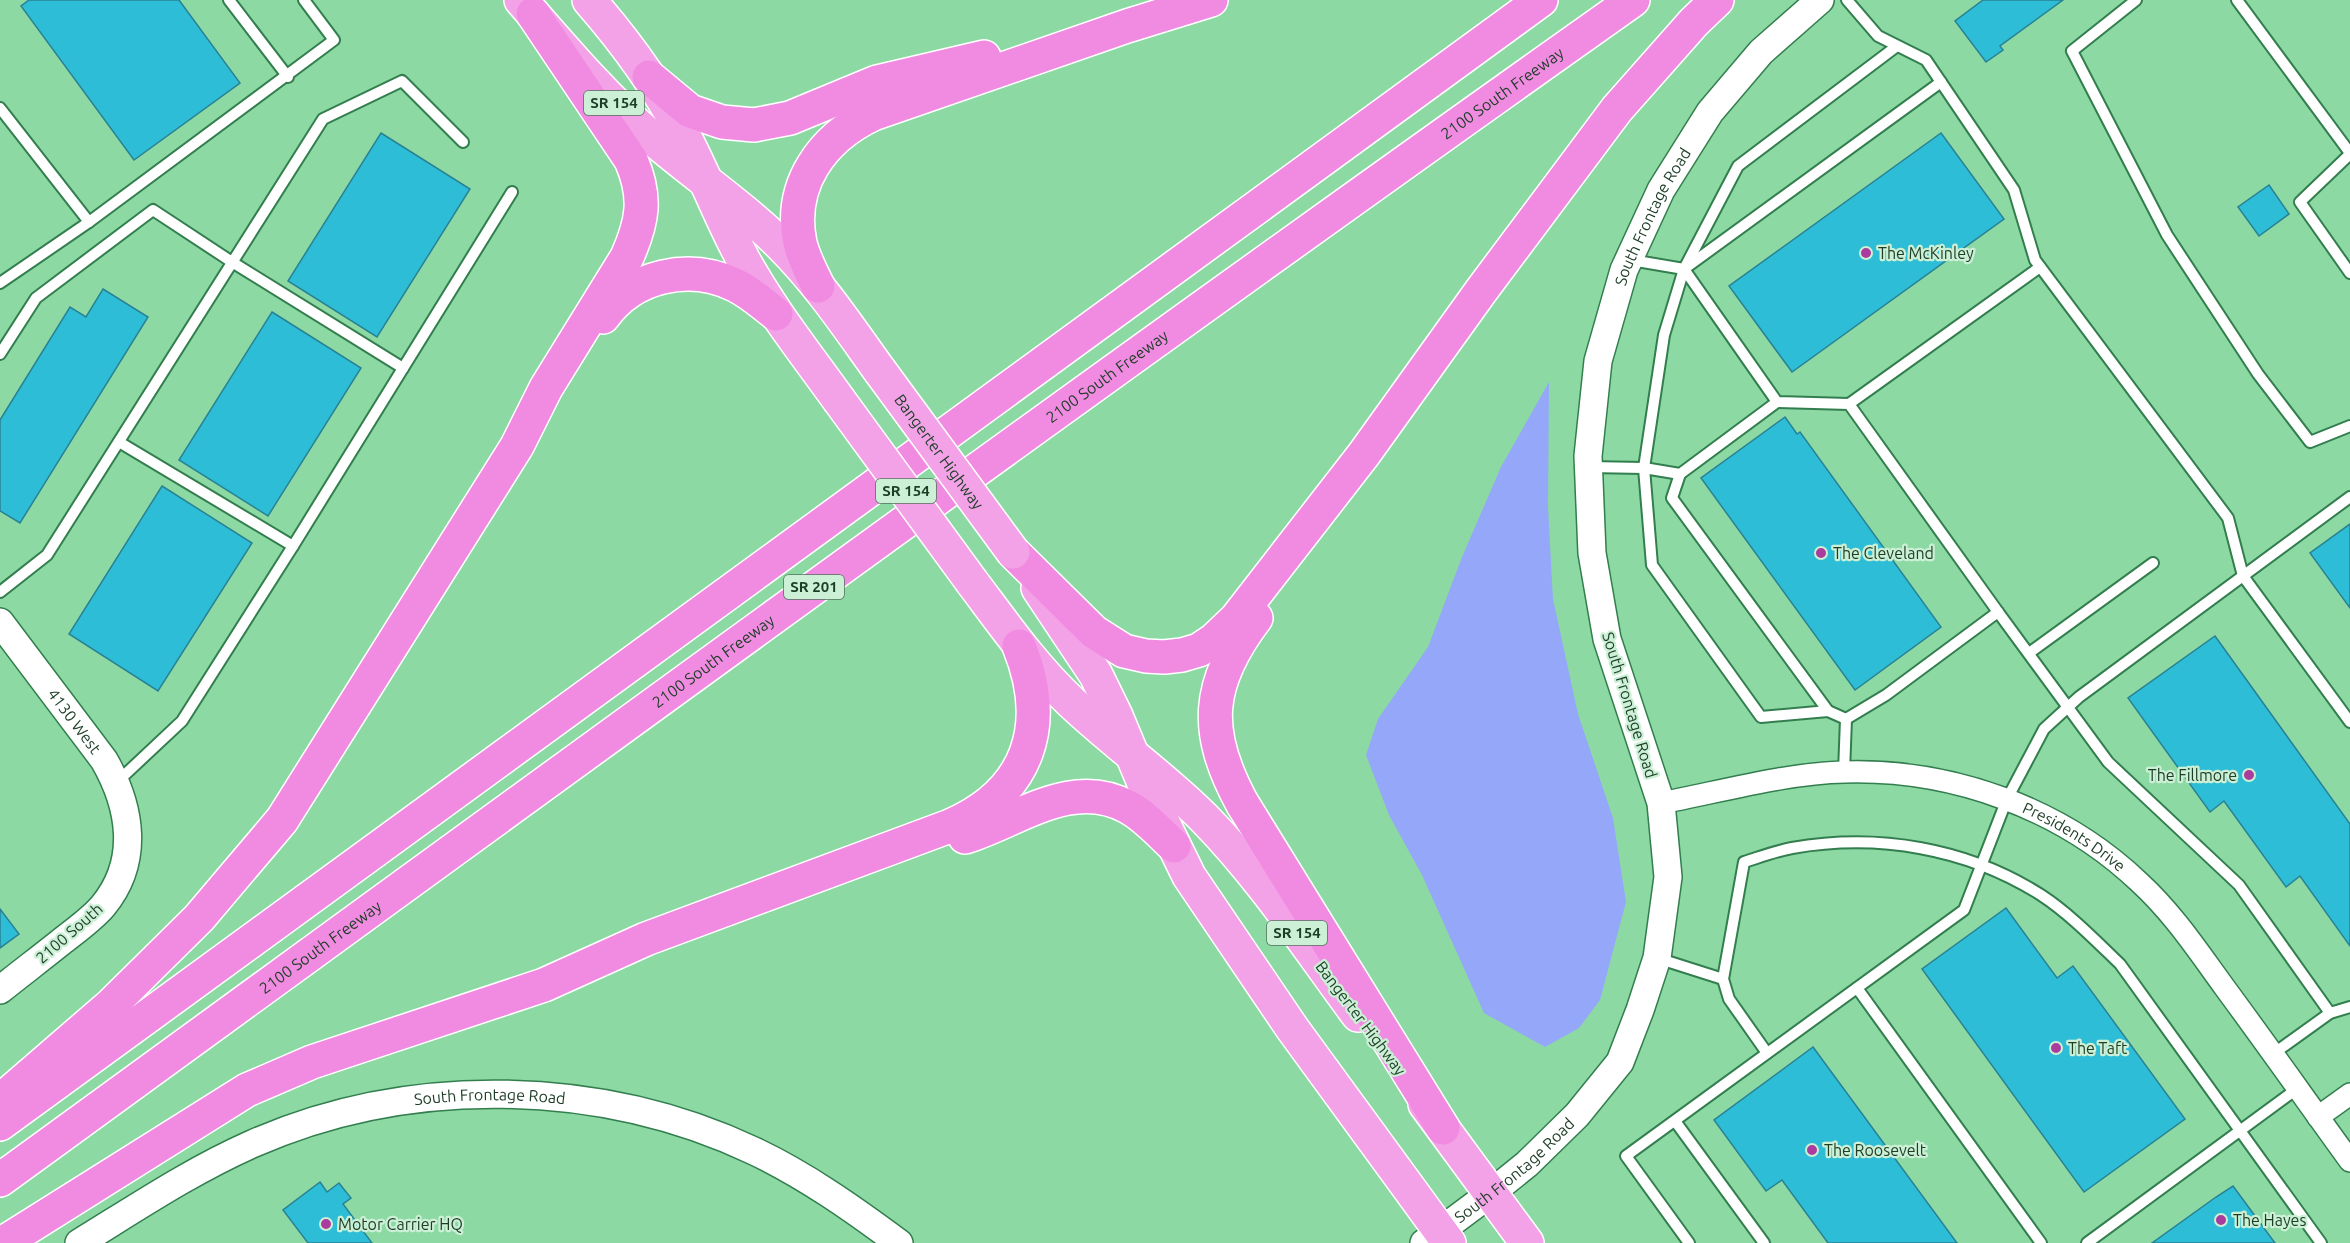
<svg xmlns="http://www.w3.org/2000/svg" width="2350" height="1243" font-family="Ubuntu,sans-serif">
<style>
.water{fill:#94a7f9}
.building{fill:#2ebdd7;stroke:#288293;stroke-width:1.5}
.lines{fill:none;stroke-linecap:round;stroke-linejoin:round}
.service-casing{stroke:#327e4e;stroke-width:14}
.minor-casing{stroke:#327e4e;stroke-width:24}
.tertiary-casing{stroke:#327e4e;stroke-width:30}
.trunk-casing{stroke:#fff;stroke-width:36}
.motorway-casing{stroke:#fff;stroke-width:36}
.service{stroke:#fff;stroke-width:10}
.minor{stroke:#fff;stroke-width:21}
.tertiary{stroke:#fff;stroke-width:27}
.trunk{stroke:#f4a2e7;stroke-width:33}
.motorway{stroke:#f18be1;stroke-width:33}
.trunk-bridge-casing{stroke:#fff;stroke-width:36;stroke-linecap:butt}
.trunk-bridge{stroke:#f4a2e7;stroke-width:33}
.poi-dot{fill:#a93c9c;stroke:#cbf0d5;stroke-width:2}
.labels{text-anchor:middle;stroke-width:4.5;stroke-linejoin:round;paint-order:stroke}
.shield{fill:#cbf0d5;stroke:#51735b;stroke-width:1.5}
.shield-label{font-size:15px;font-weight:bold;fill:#1d3d27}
.street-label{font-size:16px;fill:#1d3d27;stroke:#cbf0d5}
.poi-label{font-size:16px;fill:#1d3d27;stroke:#cbf0d5;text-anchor:start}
</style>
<rect width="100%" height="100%" fill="#8dd9a4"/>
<polygon class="water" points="1549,382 1548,507 1553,599 1578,714 1613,818 1626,902 1600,1000 1579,1028 1545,1047 1484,1013 1422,875 1389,815 1366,755 1378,719 1428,647 1462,557 1501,467"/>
<g class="building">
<polygon points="29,0 179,0 240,83 134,160 21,6"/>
<polygon points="1983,0 2063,0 2000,46 2003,50 1986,62 1955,21"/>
<polygon points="381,133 470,189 377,337 288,281"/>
<polygon points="1941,133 2004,219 1792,372 1729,286"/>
<polygon points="2269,185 2289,214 2259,236 2238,207"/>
<polygon points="103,289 148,317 20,523 0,511 0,420 70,307 86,317"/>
<polygon points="272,312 361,368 268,516 179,460"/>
<polygon points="1785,417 1797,434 1800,432 1941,627 1855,690 1701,478"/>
<polygon points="162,486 252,543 158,691 69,634"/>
<polygon points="2350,524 2350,608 2310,553"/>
<polygon points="2215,636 2350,824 2350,946 2300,876 2286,887 2224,801 2210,812 2128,698"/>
<polygon points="2006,908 2057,978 2073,966 2185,1119 2084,1192 1922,969"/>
<polygon points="0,909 19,934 0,948"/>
<polygon points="1813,1047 1957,1243 1828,1243 1782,1180 1766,1191 1714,1120"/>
<polygon points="320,1182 327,1192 339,1183 351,1198 343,1204 372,1243 308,1243 283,1210"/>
<polygon points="2233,1186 2275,1243 2152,1243 2216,1197"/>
</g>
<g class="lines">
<g class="service-casing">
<g id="service">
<polyline points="229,0 288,77"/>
<polyline points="1847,0 1878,36 1926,60 2014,190 2035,260 2228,518 2243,576 2350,722"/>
<polyline points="2136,0 2072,51 2167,235 2258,374 2310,442 2350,426"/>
<polyline points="2237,0 2350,153"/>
<polyline points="0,108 89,222"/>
<polyline points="2350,154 2300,202 2350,273"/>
<polyline points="1631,260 1684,269 1941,82"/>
<polyline points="1684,269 1777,402 1849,404 1998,612"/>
<polyline points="0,283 89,222 334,40 304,0"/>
<polyline points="0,354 36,298 153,210 232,262 403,368"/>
<polyline points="1777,402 1680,474 1644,468 1652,565 1761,717 1828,711 1846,719 1844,772"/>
<polyline points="1849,404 2040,267"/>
<polyline points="119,442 293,546"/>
<polyline points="1588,467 1644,468 1664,335 1684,269 1738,166 1897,46"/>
<polyline points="1680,474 1672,498 1828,711"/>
<polyline points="0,592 47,555 323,119 402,81 463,142"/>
<polyline points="2029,653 2153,563"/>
<polyline points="1846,719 1886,695 1998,612 2108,762 2239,885 2330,1013"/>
<polyline points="117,782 182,721 293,546 512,192"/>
<polyline points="1657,958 1723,979"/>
<polyline points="1857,988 2041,1243"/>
<path d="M1767 1053 1729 999 1723 979 1744 862C1760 857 1776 851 1792 848 1878 833 1967 848 2041 895 2070 914 2095 940 2120 964L2321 1243"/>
<polyline points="2273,1054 2330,1013 2350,1007"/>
<polyline points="1675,1121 1764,1243"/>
<polyline points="1689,1243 1626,1156 1964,910 2007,799 2044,729 2079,697 2350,497"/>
<polyline points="2087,1243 2298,1088"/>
</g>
</g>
<g class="minor-casing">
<g id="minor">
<path id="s1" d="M1661 803C1719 792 1787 773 1845 772 1952 769 2061 808 2139 882 2173 913 2198 951 2225 988 2267 1045 2308 1103 2350 1161"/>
<polyline points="2318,1117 2350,1094"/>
</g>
</g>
<g class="tertiary-casing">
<g id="tertiary">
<path id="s2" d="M0 622 104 760C131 807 140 861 103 906 92 919 75 931 61 942 41 958 20 974 0 990"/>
<path id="s3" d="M79 1243C136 1208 191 1171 252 1144 408 1075 599 1078 754 1151 805 1175 853 1209 899 1243"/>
<path id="s4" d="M1424 1243 1491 1193 1527 1164 1577 1115 1620 1062 1640 1010 1657 958 1668 877 1661 803 1607 639 1592 553 1588 456 1598 361 1624 270 1661 190 1710 112 1761 52 1820 0"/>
</g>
</g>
<g class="trunk-casing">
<g id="trunk">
<path d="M521 0C562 47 604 97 652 138 695 175 742 206 782 246 819 283 849 328 880 371"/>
<path d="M589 0C625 41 657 85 683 134 705 175 721 220 744 261 771 310 806 354 839 400"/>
<path d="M972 582C1003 623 1032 665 1070 701 1113 742 1162 776 1204 818 1262 877 1309 949 1358 1015"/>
<polyline points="1038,588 1096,675 1116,716 1146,788 1189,876 1292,1028 1449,1243"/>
<polyline points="1425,1104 1527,1243"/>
</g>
</g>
<g class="motorway-casing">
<g id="motorway">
<polyline points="649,77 690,111 722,122 754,125 790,118 877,82 984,57"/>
<path d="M818 286C811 272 804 259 800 243 788 185 822 138 873 114L1127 26 1211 0"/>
<path d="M603 317C633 275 689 263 735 285 750 292 763 304 776 314"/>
<polyline points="1013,552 1094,632 1124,651 1146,656 1164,657 1182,655 1199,650 1214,640 1236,619 1364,454 1481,291 1617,109 1694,22 1717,0"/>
<path d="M1256 618C1206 684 1203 731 1242 803L1443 1128"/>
<path d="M965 837C1017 821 1072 776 1128 807 1145 816 1159 832 1174 846"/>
<path d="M7 1095 111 1005 199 918 282 820 517 446 546 388 627 257C643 221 647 197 631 160L533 14"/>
<polyline points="0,1124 1541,0"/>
<path id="s5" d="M0 1180C543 785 1085 388 1633 0"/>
<path d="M3 1243 247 1090 312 1062 544 985 646 939 950 826C1029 792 1051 725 1019 646"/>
</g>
</g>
<use href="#service" class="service"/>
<use href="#minor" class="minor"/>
<use href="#tertiary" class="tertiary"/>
<use href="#trunk" class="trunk"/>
<use href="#motorway" class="motorway"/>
<g class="trunk-bridge-casing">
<g id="trunk-bridge">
<path id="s6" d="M880 371 1013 552"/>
<polyline points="839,400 972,582"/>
</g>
</g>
<use href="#trunk-bridge" class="trunk-bridge"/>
</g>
<g class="poi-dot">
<circle cx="1866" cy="253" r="6"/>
<circle cx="1821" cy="553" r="6"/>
<circle cx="2249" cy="775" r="6"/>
<circle cx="2056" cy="1048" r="6"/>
<circle cx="1812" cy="1150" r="6"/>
<circle cx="2221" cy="1220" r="6"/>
<circle cx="326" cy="1224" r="6"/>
</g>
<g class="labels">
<g class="shield">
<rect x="584" y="91" width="60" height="24" rx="4.5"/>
<rect x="876" y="479" width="60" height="24" rx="4.5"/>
<rect x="784" y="575" width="60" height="24" rx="4.5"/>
<rect x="1267" y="921" width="60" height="24" rx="4.5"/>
</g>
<g class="shield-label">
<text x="614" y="108">SR 154</text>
<text x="906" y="496">SR 154</text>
<text x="814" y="592">SR 201</text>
<text x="1297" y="938">SR 154</text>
</g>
<g class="street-label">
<text dy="6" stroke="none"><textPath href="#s5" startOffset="1854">2100 South Freeway</textPath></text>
<text dy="6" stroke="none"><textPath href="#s4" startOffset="1142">South Frontage Road</textPath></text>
<text dy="6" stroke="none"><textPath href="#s5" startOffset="1368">2100 South Freeway</textPath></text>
<text dy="6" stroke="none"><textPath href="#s6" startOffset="100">Bangerter Highway</textPath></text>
<text dy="6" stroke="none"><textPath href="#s5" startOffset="882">2100 South Freeway</textPath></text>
<text transform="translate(1630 705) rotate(73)" y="6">South Frontage Road</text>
<text dy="6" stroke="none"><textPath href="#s2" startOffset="124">4130 West</textPath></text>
<text dy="6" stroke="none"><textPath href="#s1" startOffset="429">Presidents Drive</textPath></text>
<text transform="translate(69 933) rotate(-41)" y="6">2100 South</text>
<text dy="6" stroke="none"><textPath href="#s5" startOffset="396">2100 South Freeway</textPath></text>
<text transform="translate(1361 1018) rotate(53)" y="6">Bangerter Highway</text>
<text dy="6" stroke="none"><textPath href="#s3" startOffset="444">South Frontage Road</textPath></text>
<text dy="6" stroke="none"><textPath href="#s4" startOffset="116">South Frontage Road</textPath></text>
</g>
<g class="poi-label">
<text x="1878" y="259">The McKinley</text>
<text x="1833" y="559">The Cleveland</text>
<text x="2237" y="781" text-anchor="end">The Fillmore</text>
<text x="2068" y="1054">The Taft</text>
<text x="1824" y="1156">The Roosevelt</text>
<text x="2233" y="1226">The Hayes</text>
<text x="338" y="1230">Motor Carrier HQ</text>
</g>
</g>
</svg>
